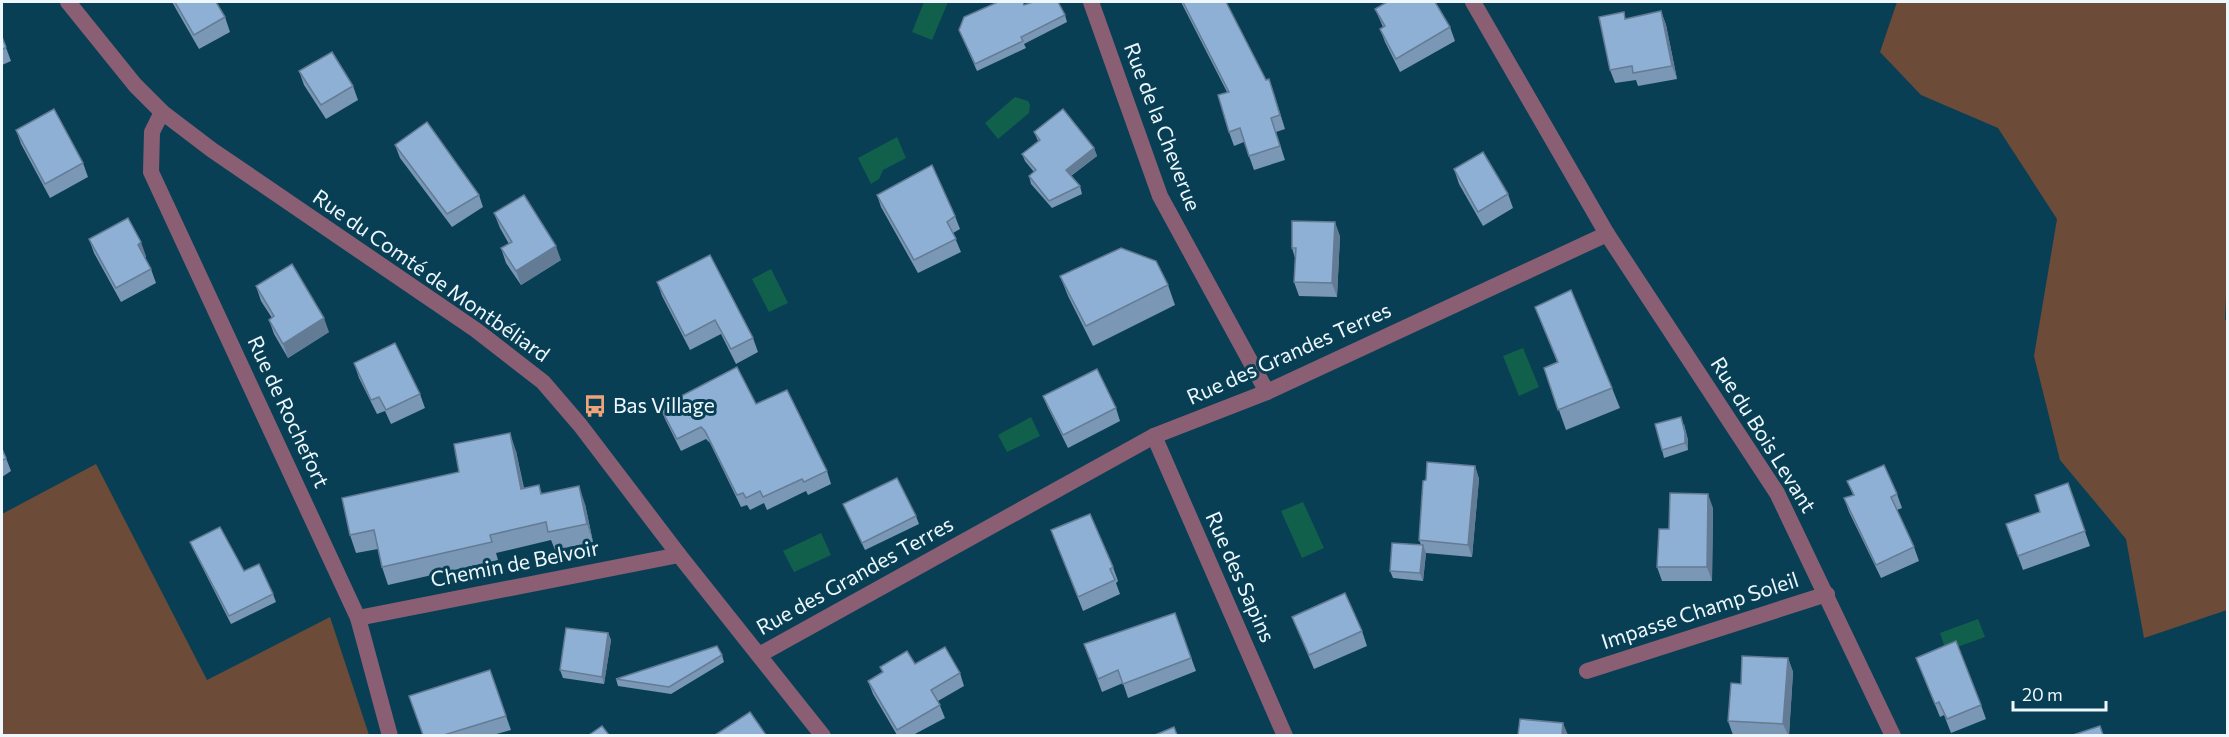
<svg xmlns="http://www.w3.org/2000/svg" width="2229" height="737" font-family="Commissioner,sans-serif">
<style>
.green{fill:#6d4b39}
.water{fill:#11604b}
.lines{fill:none;stroke-linecap:round;stroke-linejoin:round}
.minor{stroke:#8a5f73;stroke-width:16}
.tertiary{stroke:#8a5f73;stroke-width:16}
.wall{fill:#7a97b6}
.shaded-wall{fill:#637b94}
.building{fill:#8eb0d4;stroke:#637b94;stroke-width:1.5}
.labels{text-anchor:middle;stroke-width:6;stroke-linejoin:round;paint-order:stroke}
.street-label{font-size:21px;fill:#edf7fc;stroke:#083f54}
.poi-label{font-size:21px;fill:#edf7fc;stroke:#083f54;text-anchor:start}
</style>
<rect width="100%" height="100%" fill="#083f54"/>
<g class="green">
<polygon points="1897,2 2227,2 2228,252 2225,319 2228,325 2227,610 2144,638 2126,539 2060,460 2034,356 2057,219 1998,128 1921,95 1880,52"/>
<polygon points="96,464 207,680 330,617 369,735 2,735 2,514"/>
</g>
<g class="water">
<polygon points="924,2 948,2 932,40 912,32"/>
<polygon points="1015,97 1028,101 1030,105 1029,113 998,139 985,123"/>
<polygon points="897,137 906,158 883,170 879,179 871,184 858,158"/>
<polygon points="771,269 788,303 769,312 752,279"/>
<polygon points="1523,348 1539,387 1519,396 1503,356"/>
<polygon points="1031,417 1040,436 1007,452 998,435"/>
<polygon points="1303,502 1324,548 1302,558 1281,511"/>
<polygon points="821,533 831,555 794,572 783,551"/>
<polygon points="1978,619 1985,637 1946,651 1940,633"/>
</g>
<g class="lines">
<g class="minor">
<polyline points="1091,2 1160,196 1267,392"/>
<polyline points="162,112 152,132 151,172 358,618 390,736"/>
<polyline points="1607,234 1777,493 1893,736"/>
<polyline points="1154,436 1285,736"/>
<polyline points="358,618 679,555"/>
<polyline points="759,655 1154,436 1267,392 1607,234 1473,2"/>
<polyline points="1587,671 1827,594"/>
</g>
<polyline class="tertiary" points="68,2 135,85 162,112 212,150 476,330 543,382 580,425 679,555 823,736"/>
</g>
<g class="wall">
<polygon points="172,2 216,2 225,17 230,32 199,49"/>
<polygon points="1181,2 1226,2 1266,80 1269,79 1285,129 1276,132 1285,160 1254,170 1244,142 1234,146 1229,132 1227,92"/>
<polygon points="1024,5 1065,15 1067,22 1024,44 1026,48 977,71 959,30"/>
<polygon points="1375,9 1450,27 1455,41 1400,72 1385,42 1380,29 1383,27"/>
<polygon points="1661,11 1666,25 1677,79 1638,86 1636,80 1615,83 1610,70 1626,19"/>
<polygon points="2,37 11,61 2,65"/>
<polygon points="299,71 353,86 358,100 326,119 304,85"/>
<polygon points="16,130 83,163 88,177 50,198 21,144"/>
<polygon points="1034,132 1094,148 1097,156 1071,176 1080,186 1082,194 1052,208 1031,184 1029,176 1034,172 1025,161 1022,154 1038,141"/>
<polygon points="395,145 479,195 483,207 452,227 400,158"/>
<polygon points="1454,169 1508,194 1513,208 1483,226 1459,184"/>
<polygon points="877,195 955,216 960,229 953,233 961,252 918,273 881,207"/>
<polygon points="494,213 561,260 521,285 506,263 501,248 509,244 500,228"/>
<polygon points="1340,236 1337,297 1299,296 1294,282 1295,258 1292,248"/>
<polygon points="89,239 146,256 145,258 151,269 156,283 121,302 94,253"/>
<polygon points="1060,276 1168,285 1175,305 1093,346 1068,296"/>
<polygon points="657,282 753,338 758,352 736,364 721,334 690,350 662,296"/>
<polygon points="256,286 329,332 288,358 274,334 269,320 272,318 261,301"/>
<polygon points="1535,307 1612,388 1620,408 1566,430 1544,368 1557,362"/>
<polygon points="354,363 420,394 425,408 391,424 385,411 377,414 359,378"/>
<polygon points="1043,396 1116,408 1120,421 1068,448 1048,408"/>
<polygon points="756,404 827,471 831,484 808,495 806,491 767,510 764,503 750,510 747,505 741,507 710,443 706,439 681,451 665,419 660,407"/>
<polygon points="1684,424 1688,440 1688,450 1664,458 1662,450"/>
<polygon points="2,449 6,458 11,471 2,477"/>
<polygon points="516,451 524,488 585,504 593,542 555,550 551,540 496,553 498,560 388,585 382,567 378,549 356,553 350,535 459,472"/>
<polygon points="1475,466 1479,479 1472,557 1426,553 1423,581 1393,578 1390,571 1421,545 1419,540"/>
<polygon points="1847,481 1897,494 1902,508 1897,510 1914,547 1919,561 1881,578 1849,512 1844,498 1853,495"/>
<polygon points="2068,483 2090,546 2023,570 2006,524 2040,512"/>
<polygon points="843,504 916,516 919,524 865,550"/>
<polygon points="1713,508 1712,581 1662,581 1657,567 1669,529"/>
<polygon points="1051,530 1113,567 1118,581 1116,583 1120,594 1083,611"/>
<polygon points="190,542 244,571 273,594 276,602 231,624 193,549"/>
<polygon points="1175,613 1196,671 1128,698 1123,683 1102,692 1084,644"/>
<polygon points="1292,617 1362,631 1367,646 1314,669"/>
<polygon points="608,633 611,640 604,684 563,678 560,670"/>
<polygon points="722,655 724,662 671,694 618,686 616,679"/>
<polygon points="1788,658 1793,672 1789,735 1733,735 1728,721 1741,684"/>
<polygon points="1916,658 1981,705 1986,719 1951,733 1944,715 1940,717"/>
<polygon points="915,664 960,673 964,686 938,701 945,718 913,735 897,735 873,694 868,681 882,672 880,667"/>
<polygon points="490,670 511,730 493,735 423,735"/>
</g>
<g class="shaded-wall">
<polygon points="1661,11 1666,25 1677,79 1672,66"/>
<polygon points="1269,79 1274,93 1285,129 1280,115"/>
<polygon points="1094,148 1097,156 1069,177 1066,170"/>
<polygon points="1335,222 1340,236 1337,297 1332,283"/>
<polygon points="141,242 146,256 143,259 138,245"/>
<polygon points="556,246 561,260 521,285 516,271"/>
<polygon points="324,318 329,332 288,358 283,344"/>
<polygon points="1681,417 1688,440 1688,450 1685,443"/>
<polygon points="510,433 516,451 527,507 521,489"/>
<polygon points="1475,466 1479,479 1472,557 1468,545"/>
<polygon points="579,486 585,504 593,542 587,524"/>
<polygon points="1708,494 1713,508 1712,581 1707,567"/>
<polygon points="1423,545 1426,553 1423,581 1420,573"/>
<polygon points="608,633 611,640 604,684 602,677"/>
<polygon points="1788,658 1793,672 1789,735 1788,735 1783,724"/>
<polygon points="1563,723 1568,735 1562,735"/>
</g>
<g class="building">
<polygon points="175,2 216,2 225,17 194,35"/>
<polygon points="998,2 1023,2 1024,5 1033,2 1058,2 1065,15 1021,37 1023,41 975,64 959,30 964,17"/>
<polygon points="1183,2 1226,2 1266,80 1269,79 1280,115 1271,118 1280,146 1249,156 1240,128 1229,132 1218,95 1229,92"/>
<polygon points="1387,2 1435,2 1450,27 1396,59 1380,29 1385,26 1375,9"/>
<polygon points="1661,11 1672,66 1633,73 1632,66 1610,70 1599,17 1624,12 1625,19"/>
<polygon points="2,37 6,47 2,50"/>
<polygon points="332,52 353,86 321,105 299,71"/>
<polygon points="54,109 83,163 45,184 16,130"/>
<polygon points="1063,109 1094,148 1066,170 1080,186 1049,201 1029,176 1036,170 1022,154 1040,140 1034,132"/>
<polygon points="427,122 479,195 447,214 395,145"/>
<polygon points="1483,152 1508,194 1478,212 1454,169"/>
<polygon points="932,165 955,216 947,222 956,239 914,260 877,195"/>
<polygon points="524,195 556,246 516,271 501,248 512,242 494,213"/>
<polygon points="128,218 141,242 138,245 151,269 116,288 89,239"/>
<polygon points="1292,221 1335,222 1332,283 1294,282 1296,248 1292,248"/>
<polygon points="1121,248 1156,261 1168,285 1086,326 1060,276"/>
<polygon points="710,255 753,338 731,349 715,320 685,336 657,282"/>
<polygon points="292,264 324,318 283,344 269,320 274,316 256,286"/>
<polygon points="1571,290 1612,388 1558,410 1544,368 1558,362 1535,307"/>
<polygon points="395,343 420,394 386,410 379,397 371,400 354,363"/>
<polygon points="737,367 756,404 787,390 827,471 804,482 802,479 763,497 760,491 746,498 743,493 737,495 705,431 701,427 677,439 660,407"/>
<polygon points="1097,369 1116,408 1063,435 1043,396"/>
<polygon points="1681,417 1685,433 1685,443 1662,450 1655,424"/>
<polygon points="510,433 521,489 539,485 541,494 579,486 587,524 548,532 546,522 490,535 492,542 382,567 374,530 350,535 342,498 459,472 454,444"/>
<polygon points="2,449 6,458 2,461"/>
<polygon points="1427,462 1475,466 1468,545 1419,540 1423,481 1426,480"/>
<polygon points="1884,465 1897,494 1891,497 1914,547 1876,565 1844,498 1854,495 1847,481"/>
<polygon points="897,478 916,516 862,543 843,504"/>
<polygon points="2068,483 2085,531 2018,556 2006,524 2040,512 2035,495"/>
<polygon points="1670,493 1708,494 1707,567 1657,567 1659,529 1669,529"/>
<polygon points="1090,514 1113,567 1110,569 1115,580 1078,597 1051,530"/>
<polygon points="220,527 244,571 259,564 273,594 229,616 190,542"/>
<polygon points="1392,543 1423,545 1420,573 1390,571"/>
<polygon points="1345,593 1362,631 1309,655 1292,617"/>
<polygon points="1175,613 1191,658 1123,684 1118,670 1098,679 1084,644"/>
<polygon points="566,628 608,633 602,677 560,670"/>
<polygon points="1956,641 1981,705 1947,719 1939,702 1935,704 1916,658"/>
<polygon points="717,646 722,655 669,687 616,679"/>
<polygon points="945,647 960,673 931,690 940,705 897,730 868,681 883,672 880,667 907,651 915,664"/>
<polygon points="1742,656 1788,658 1783,724 1728,721 1731,683 1741,684"/>
<polygon points="490,670 506,716 444,735 423,735 409,696"/>
<polygon points="750,712 766,735 715,735"/>
<polygon points="1520,719 1563,723 1562,735 1518,735"/>
<polygon points="602,726 609,735 589,735"/>
<polygon points="2100,726 2103,735 2073,735"/>
<polygon points="1174,727 1177,735 1155,735"/>
</g>
<defs>
<g id="bus-bare" transform="scale(1.8)"><path d="M-5-6H5V4H4V6H2V4H-2V6H-4V4H-5ZM-3.5-4V0h7V-4ZM-3.5 1.2v1.5H-2V1.2ZM2 1.2v1.5H3.5V1.2Z" fill="#efa378" stroke="#083f54" stroke-width="2.5" paint-order="stroke"/></g>
</defs>
<g fill-rule="evenodd">
<use href="#bus-bare" x="595" y="406"/>
</g>
<g class="labels">
<g class="street-label">
<text transform="translate(1162 127) rotate(69)" y="7">Rue de la Cheverue</text>
<text transform="translate(431 276) rotate(35)" y="7">Rue du Comté de Montbéliard</text>
<text transform="translate(1289 354) rotate(-24)" y="7">Rue des Grandes Terres</text>
<text transform="translate(288 412) rotate(65)" y="7">Rue de Rochefort</text>
<text transform="translate(1763 435) rotate(58)" y="7">Rue du Bois Levant</text>
<text transform="translate(515 564) rotate(-11)" y="7">Chemin de Belvoir</text>
<text transform="translate(855 576) rotate(-29)" y="7">Rue des Grandes Terres</text>
<text transform="translate(1240 577) rotate(66)" y="7">Rue des Sapins</text>
<text transform="translate(1700 611) rotate(-18)" y="7">Impasse Champ Soleil</text>
</g>
<g class="poi-label">
<text x="613" y="413">Bas Village</text>
</g>
</g>
<rect width="2229" height="737" fill="none" stroke="#edf7fc" stroke-width="6"/>
<path d="M2013 701v9h93v-9" fill="none" stroke="#edf7fc" stroke-width="3"/>
<text x="2022" y="701" font-size="18" fill="#edf7fc" stroke="#083f54" stroke-width="4.5" paint-order="stroke">20 m</text>
</svg>
